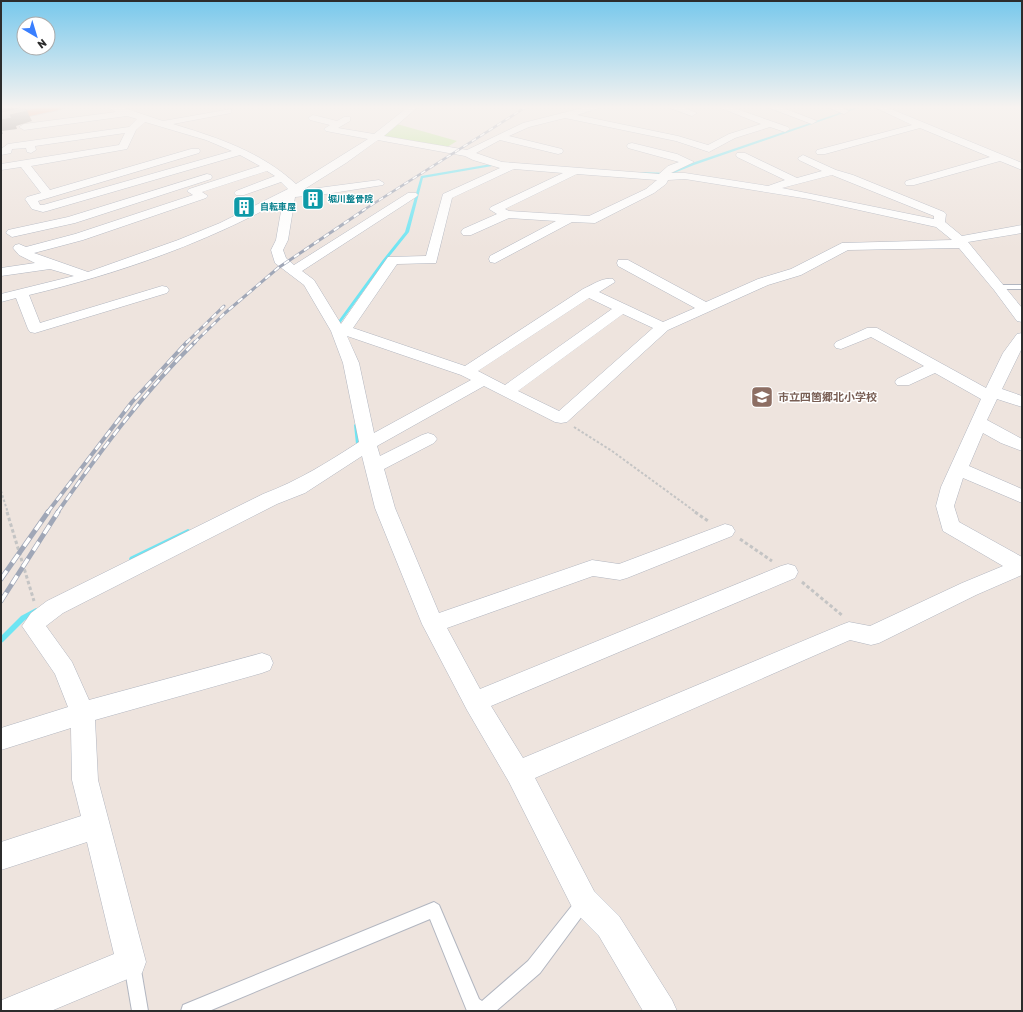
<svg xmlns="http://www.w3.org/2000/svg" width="1023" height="1012" font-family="Rubik,'Noto Sans JP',sans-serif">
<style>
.green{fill:#c0e699}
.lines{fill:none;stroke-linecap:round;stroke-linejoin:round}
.stream{fill:#6ee5f3;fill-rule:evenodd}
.lane-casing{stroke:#b2b6c0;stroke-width:2}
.street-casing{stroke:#b2b6c0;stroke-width:1}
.highway-casing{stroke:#c4c4c4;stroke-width:2}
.path-far1{stroke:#c4c4c4;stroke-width:2;stroke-dasharray:2.5 2;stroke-linecap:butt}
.path{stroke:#c4c4c4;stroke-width:3;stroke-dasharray:3.5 2.5;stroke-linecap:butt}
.lane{fill:#fff;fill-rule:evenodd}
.street{fill:#fff;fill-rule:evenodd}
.highway{fill:#ff8457;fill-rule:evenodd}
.rail-far3-casing{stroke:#a0a7b7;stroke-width:2.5}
.rail-far2-casing{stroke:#a0a7b7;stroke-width:3}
.rail-far1-casing{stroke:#a0a7b7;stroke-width:4}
.rail-casing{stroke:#a0a7b7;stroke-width:5}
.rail-far3{stroke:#fff;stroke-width:1.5;stroke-dasharray:5;stroke-linecap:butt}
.rail-far2{stroke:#fff;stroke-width:2;stroke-dasharray:6;stroke-linecap:butt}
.rail-far1{stroke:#fff;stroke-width:2.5;stroke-dasharray:8;stroke-linecap:butt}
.rail{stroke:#fff;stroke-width:3.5;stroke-dasharray:10;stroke-linecap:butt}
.shaded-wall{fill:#8b8682}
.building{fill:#c6c0b9;stroke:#8b8682}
.labels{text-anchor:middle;stroke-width:3;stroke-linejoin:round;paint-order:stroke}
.far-culture-label{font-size:9px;font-weight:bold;fill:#0d838f;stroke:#fff;text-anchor:start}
.education-label{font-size:11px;font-weight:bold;fill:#785e54;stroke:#fff;text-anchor:start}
</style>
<rect width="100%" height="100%" fill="#eee4de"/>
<polygon class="green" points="397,124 457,141 447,147 381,137"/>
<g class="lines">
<g class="stream">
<polygon points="857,107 861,107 694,165 669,175 639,174 637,173 639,172 669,173 692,163"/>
<polygon points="497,163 498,163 498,165 423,178 409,232 384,263 336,329 334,329 334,327 382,261 405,232 421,176"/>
<polygon points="356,423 358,425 362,445 355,449 352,447 356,444 354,425"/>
<polygon points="188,529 190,530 191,531 190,532 134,561 130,561 129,559 130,557"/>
<polygon points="36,608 38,609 39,611 38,613 25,620 3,642 1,643 1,636 21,616"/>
</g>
<g class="lane-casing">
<g id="lane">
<rect x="996" y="285" width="26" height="4"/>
<polygon points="583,895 588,898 591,903 588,908 540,973 496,1011 467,1011 430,919 209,1011 181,1011 183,1005 434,902 439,905 479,999 482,1001 528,961 578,898"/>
<polygon points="132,956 138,958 140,964 148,1011 132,1011 124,964 126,958"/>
</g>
</g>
<g class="street-casing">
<g id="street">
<path d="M108 107H121L163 121 231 109V113L173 124C219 138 261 152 296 184L368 139 326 131 324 129 330 125 310 120 308 118 313 115 337 121 344 117H350V121L338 128 374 134 408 107H418L384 136 467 150 523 123 586 107H602L577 115 678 136 708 145 729 134 761 124 718 107H731L788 127 790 129 785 132 770 127 735 138 709 152 676 141 565 118 529 127 509 136 562 149 563 151 562 153 558 154 500 140 476 153 502 162 659 174 668 166 679 162 628 148 627 146 628 144 632 143 677 154 694 162 671 173H685L768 186 785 180 737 157 736 155 737 153H745L797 178 822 171 799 160 798 158 803 155 836 170 853 175 944 212 946 214 945 222 962 236 1022 225V233L968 242 1022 308V322L1017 321 994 290 959 248 848 250 801 275 768 285 668 330 567 422 561 423 555 422 484 386 377 446 380 456 422 435 428 433 434 435 437 439 434 443 384 469 395 508 439 613 592 560 619 564 725 524 732 526 735 531 732 536 627 578 620 580 593 576 447 628 480 689 781 566 788 564 795 566 798 572 795 578 491 706 523 758 841 625 849 622 870 626 962 583 1003 566 943 531 936 506 941 487 981 399 935 373 909 385H897L895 382 897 379 924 366 871 337 841 349 836 348 834 345 836 342 867 328H877L986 388 1003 353 1017 334 1022 333V348L1002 389 1022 396V407L997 399 987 420 1022 439V451L1001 443 983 433 969 466 1022 489V503L963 478 954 506 959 522 1022 557V575L976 595 879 643 871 645 850 640 535 778 594 891 619 916 672 1000 677 1011H643L599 936 574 911 509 782 467 710 422 624 375 508 362 456 305 493 277 504 63 613 46 626 72 662 89 700 262 653 270 656 273 663 270 670 262 673 95 720 98 780 146 962 142 973 51 1011H1L2 1000 114 954 87 842 1 870V842L81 816 72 780 71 728 1 750V728L68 707 55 674 22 626 31 613 47 601 263 494C298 481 328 462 359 442L343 363 331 331 304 285 275 263 271 250 276 240 283 200C203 244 117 274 29 295L40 323 162 286 167 287 169 290 167 293 35 333 30 332 28 329 16 298 1 302V294L74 276 50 269 1 276V268L35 263 19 255 13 248 15 245 19 244 26 247 75 234 193 195 187 191 189 189 260 166 240 155 47 211 43 212 32 209 25 199 27 197 41 193 21 167 1 170V164L119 145 125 133 35 146 36 150 31 153 27 152 26 148 12 149 11 153 1 155V149L8 144 129 127 137 119 127 116 24 130 19 127 24 124 116 112ZM145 122 206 140 232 151 43 205H40L38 201 199 153 200 151 199 149H191L50 190 31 166 127 149 136 130ZM378 140 465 156 473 160 500 168 443 194 426 256 388 257 341 324 314 280 302 271 416 197 418 195 416 193H408L294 265 286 258 283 250 288 240 295 197 326 194 383 185 384 183 379 180 303 190 346 163ZM514 169 563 173 491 207 489 209 497 214 463 229 461 232 463 235H471L509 218 556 221 490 256 489 259 490 262 495 263 572 222 595 223 654 193 666 184 668 180 685 179 809 199 936 227 952 240 842 243 791 269 758 279 706 302 628 260H618L617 263 618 266 695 308 663 322 599 292 615 282 613 279C603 277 592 285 583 289L465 366 353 328 397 264 436 263 452 198ZM267 171 275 176 236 191 234 193 236 195H244L281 182 288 189 220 223 178 240 88 272 34 253 83 240 206 198 208 196 202 192ZM577 174 657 180 646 189 589 216 509 211 505 209ZM832 175 934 216V219L782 188ZM589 298 612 309 505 385 478 371ZM623 314 653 328 559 411 518 391ZM347 336 461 375 471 380 374 433 359 363Z"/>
<polygon points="667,107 682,107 697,113 692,116"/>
<polygon points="767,107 781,107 817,121 812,124 809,123"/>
<polygon points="827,107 841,107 849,111 844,114"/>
<polygon points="874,107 886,107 1022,163 1022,170 1000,161 914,185 906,185 905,183 906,181 990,157 920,128 825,154 817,154 816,152 817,150 912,125"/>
<polygon points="207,174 211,175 212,177 211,179 75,223 12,237 6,233 8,230 68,217"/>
</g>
</g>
<g class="highway-casing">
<polygon id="highway" points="42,107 63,107 58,110 1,122 1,116"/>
</g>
<g class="path-far1">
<polyline points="574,427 612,451 697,513"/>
<polyline points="1,491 8,513"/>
</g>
<g class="path">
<polyline points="7,512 34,601"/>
<polyline points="695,512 708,521"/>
<polyline points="740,539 772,561"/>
<polyline points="802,582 843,616"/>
</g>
<use href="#lane" class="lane"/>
<use href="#street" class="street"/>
<use href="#highway" class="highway"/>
<g class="rail-far3-casing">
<polyline id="rail-far3" points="362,211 526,107"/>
</g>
<g class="rail-far2-casing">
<g id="rail-far2">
<polyline points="186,343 224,306"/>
<polyline points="194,343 225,313 278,268 364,210"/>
</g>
</g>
<g class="rail-far1-casing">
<g id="rail-far1">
<polyline points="47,513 132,402 187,342"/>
<path d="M57 513C99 453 143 393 195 342"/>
</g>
</g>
<g class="rail-casing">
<g id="rail">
<polyline points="1,579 48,512"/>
<polyline points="1,601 58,512"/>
</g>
</g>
<use href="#rail-far3" class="rail-far3"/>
<use href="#rail-far2" class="rail-far2"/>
<use href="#rail-far1" class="rail-far1"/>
<use href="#rail" class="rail"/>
</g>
<g class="shaded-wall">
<polygon points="1,107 20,107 21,110 1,115"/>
<polygon points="27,111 32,121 16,126 17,129 2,131 3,134 1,134 1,120 10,115"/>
</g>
<polygon class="building" points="24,107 27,111 10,115 12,118 1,120 1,112"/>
<linearGradient id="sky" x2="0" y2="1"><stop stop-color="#77c8ec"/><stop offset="0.43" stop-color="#f7f3f0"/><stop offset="1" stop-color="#f7f3f0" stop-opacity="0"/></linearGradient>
<rect width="1023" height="249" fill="url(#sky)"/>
<defs>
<g id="building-square" transform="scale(1.15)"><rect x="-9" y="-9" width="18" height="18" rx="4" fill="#0f9aa8" stroke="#fff"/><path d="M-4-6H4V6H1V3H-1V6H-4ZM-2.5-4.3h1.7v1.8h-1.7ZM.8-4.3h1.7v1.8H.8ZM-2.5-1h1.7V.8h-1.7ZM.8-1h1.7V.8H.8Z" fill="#fff"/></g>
<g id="school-square" transform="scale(1.15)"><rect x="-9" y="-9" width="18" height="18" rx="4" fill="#8d6e63" stroke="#fff"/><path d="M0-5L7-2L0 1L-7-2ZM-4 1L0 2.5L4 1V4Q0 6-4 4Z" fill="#fff"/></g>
</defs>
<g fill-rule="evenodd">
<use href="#building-square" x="313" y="199"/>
<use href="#building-square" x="244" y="207"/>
<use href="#school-square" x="762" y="397"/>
</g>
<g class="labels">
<g class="far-culture-label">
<text x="328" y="202">堀川整骨院</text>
<text x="260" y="210">自転車屋</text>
</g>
<g class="education-label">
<text x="778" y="401">市立四箇郷北小学校</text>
</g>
</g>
<rect width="1023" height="1012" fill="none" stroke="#2c2c2c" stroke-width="4"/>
<g transform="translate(36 36) rotate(142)"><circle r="19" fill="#ffffff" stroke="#ababab"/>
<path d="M0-3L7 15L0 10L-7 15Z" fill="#397fff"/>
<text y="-6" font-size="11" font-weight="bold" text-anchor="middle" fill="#2c2c2c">N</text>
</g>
</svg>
